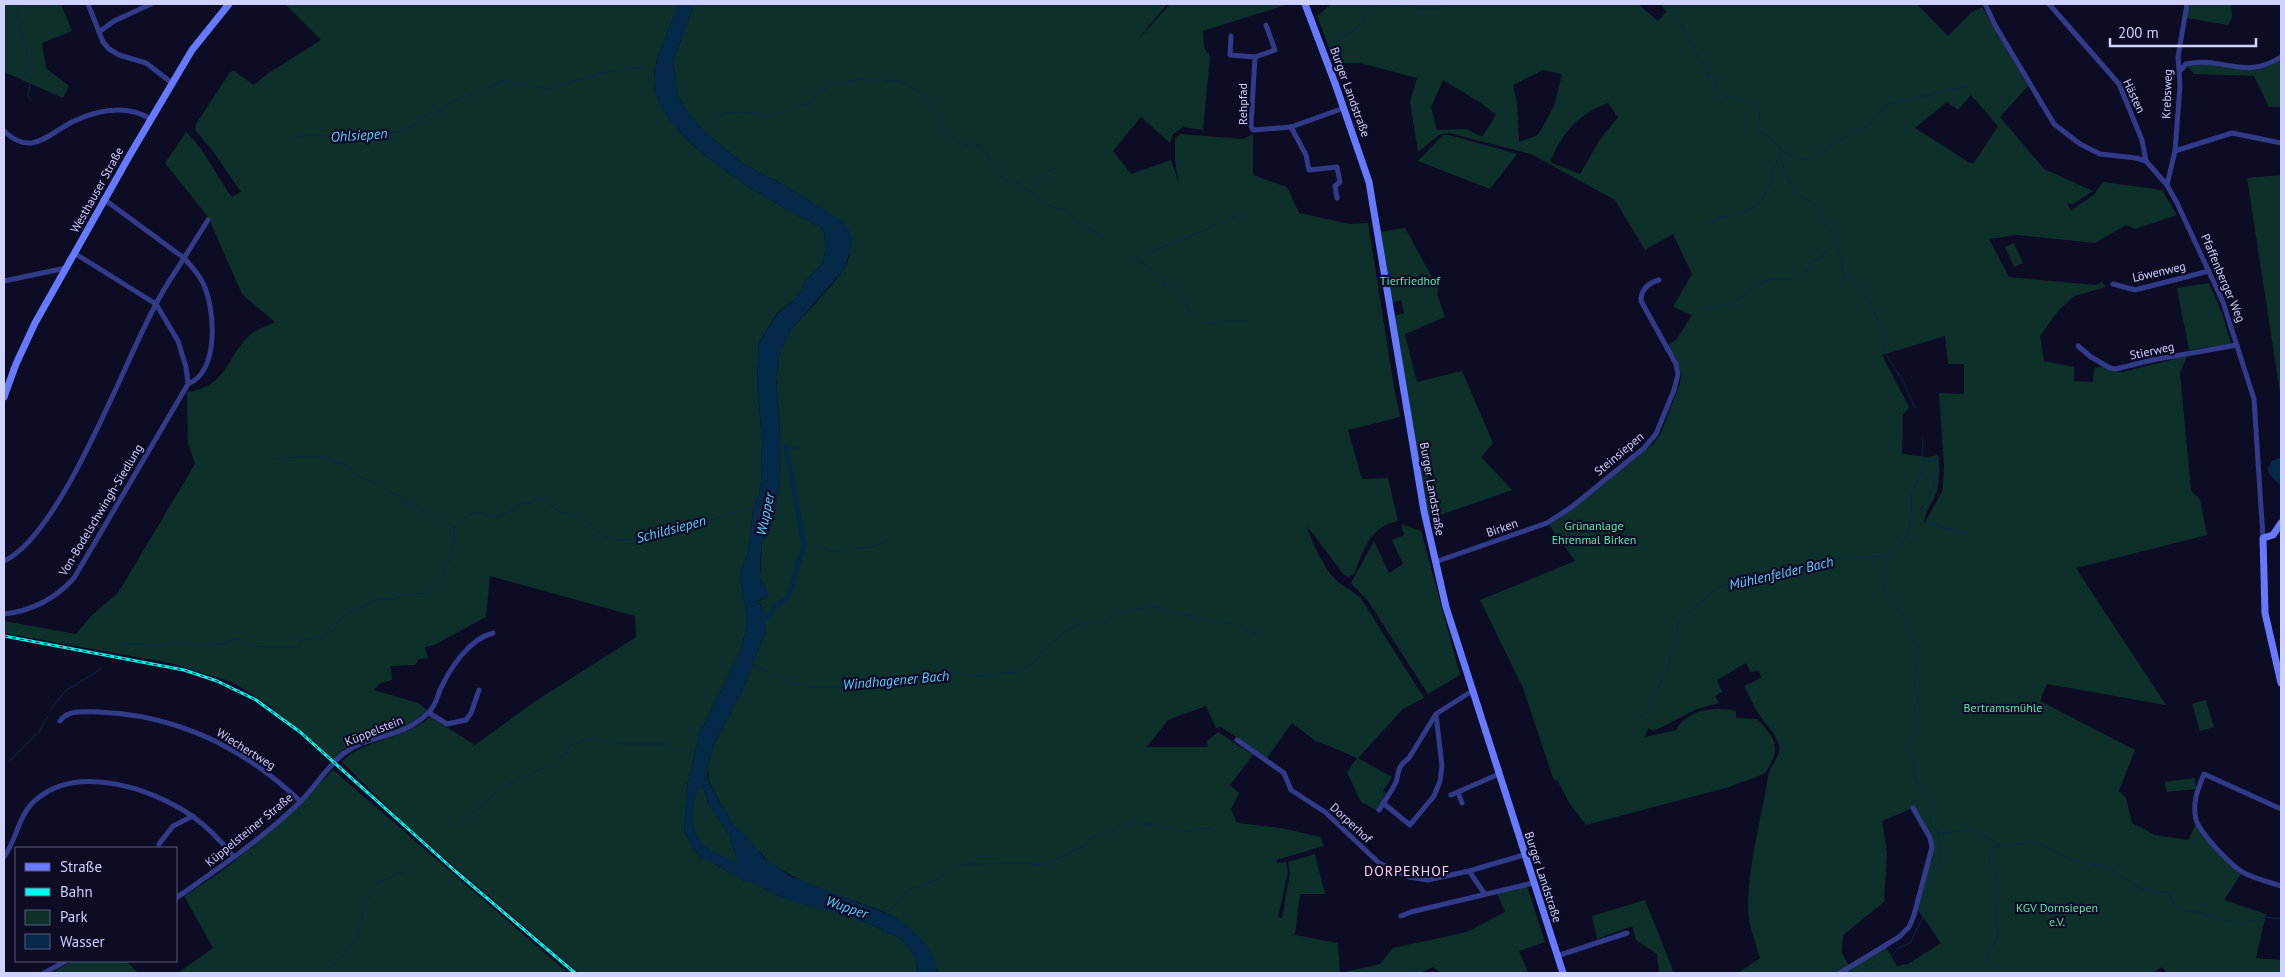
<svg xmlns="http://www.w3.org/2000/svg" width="2285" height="977" font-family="'PT Sans',sans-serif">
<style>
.green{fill:#0e302a;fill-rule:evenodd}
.water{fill:#06294a;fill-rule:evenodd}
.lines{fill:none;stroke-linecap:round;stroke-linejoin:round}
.stream{stroke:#06294a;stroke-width:1}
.canal{stroke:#06294a;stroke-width:5}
.street{stroke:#323b8a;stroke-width:5}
.secondary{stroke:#677aff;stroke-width:7}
.rail-casing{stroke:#00fbee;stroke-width:3}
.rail{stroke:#0c0c25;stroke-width:1;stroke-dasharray:4;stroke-linecap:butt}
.labels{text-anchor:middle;stroke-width:4.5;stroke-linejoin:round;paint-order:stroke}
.street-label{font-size:12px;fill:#d0d2ff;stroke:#0c0c25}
.park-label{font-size:12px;fill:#4fecad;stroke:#0c0c25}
.water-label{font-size:14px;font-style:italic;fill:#5ecdff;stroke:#0c0c25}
.neighbourhood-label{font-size:14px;letter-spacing:1px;fill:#ffd2f5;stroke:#0c0c25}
</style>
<rect width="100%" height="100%" fill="#0c0c25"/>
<g class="green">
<polygon points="4,4 61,4 72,31 42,43 46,68 69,86 63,98 4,72"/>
<path d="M285 4H677C672 29 654 54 654 81 654 138 774 204 820 227L824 232 826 250 822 264 805 281 802 290 795 299 777 313 759 342 757 379 762 442 761 481 759 495 753 509 749 548 740 576 747 618 745 633 741 650 699 735 687 786 684 831 691 845 701 859H706L746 882H752L776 895 842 913 881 929 884 933C901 931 921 958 916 973H579L403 822 342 762C362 739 402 741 430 717L475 745 534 702 636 637 635 616 490 576 486 617 434 645 425 647 428 658 419 659 415 665 391 666 392 680 380 683 374 690 418 703 427 710 425 712C418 717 412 724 403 728 380 738 350 736 334 760L269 705 232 682 170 663 4 633V621L76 634 91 616 118 593 195 464 188 443 187 392C230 387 227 351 254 332 260 328 268 326 275 322L242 294 208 217 165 163 186 132C206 150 215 175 232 197L241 192 215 154 195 130 196 124 230 72 234 71 254 85 267 74 321 40Z"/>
<path d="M694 4H1167L1137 41 1170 4H1289L1203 31 1204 47 1210 57 1203 130 1183 127 1173 134 1170 143 1141 117 1113 151 1131 174 1171 160 1179 184 1175 161V138L1180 134 1243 139 1253 134V175L1287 187 1299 213 1350 224 1368 223 1394 387 1400 417 1348 430 1362 479 1388 478 1398 521C1370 526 1364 550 1354 574L1348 577 1344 575 1307 526C1311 541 1325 570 1337 581 1344 587 1353 591 1360 597L1424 698 1403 709 1358 758 1392 777 1383 791 1386 793 1376 810 1361 802 1347 772 1357 758 1314 740 1292 723 1267 758 1221 727 1216 728 1206 706 1168 720 1147 747H1208L1207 741 1218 732 1253 755 1230 785 1239 793 1231 809 1237 823 1282 828 1320 837 1324 846 1276 860 1277 863 1286 862 1288 872 1278 918H1282L1290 873 1288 862 1315 854 1325 894H1300L1295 935 1338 943 1340 973 1380 964 1393 948 1467 932 1505 912 1497 893 1527 886 1545 942 1519 951 1528 973H1441L1433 967 1420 973H938V970L895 917 877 909 809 885 771 864 733 825 708 780 709 776 707 769 714 744 742 692 766 630 761 605 757 601 768 598 766 588 760 579 762 541 768 533 780 483 781 445 776 376 779 363 778 357 791 330 830 287 845 268 850 254 827 212 789 188 744 164 708 135 689 115 678 95 673 62Z"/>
<path d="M1331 4H1638L1658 21 1666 12 1661 4H1917L1948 36 1972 12 1982 7 2028 86 2000 117 2044 169 2093 191 2073 204 2067 203 2071 210 2094 195 2103 182 2162 190 2177 215 2135 229 2126 225 2095 243 2017 235 1989 239 2009 277 2095 285 2102 282 2106 287 2074 296 2058 311 2040 336 2044 361 2074 367V381L2093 382 2094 368 2103 366 2116 372H2122L2187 356 2180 373 2191 491 2200 499 2207 535 2076 568 2166 705 2047 684 2040 701 2135 750 2119 791 2126 798 2132 823 2155 835 2188 840 2196 824 2201 835 2241 874 2224 900 2266 914 2256 958 2281 960V973H2167L2162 967 2152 973H1860L1858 971 1855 973H1738L1760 958C1756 943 1748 925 1748 909 1748 864 1761 821 1768 777 1769 766 1781 758 1779 746 1777 734 1764 723 1758 713 1753 705 1749 695 1744 686L1761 678 1759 671 1750 672 1746 663 1717 680 1722 692 1715 696 1719 703 1697 709 1654 731 1648 728 1645 737 1676 730C1687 709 1716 706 1736 711V718L1757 719C1777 740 1782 749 1764 774L1729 787 1586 825 1570 804 1557 780 1555 781 1552 775 1523 688 1480 600 1575 561 1549 525 1599 488 1654 443 1661 433 1680 383 1681 374 1677 359 1667 346 1677 339 1692 315 1673 307 1692 274 1673 234 1645 250 1615 200 1531 154 1449 133 1439 135 1418 152 1410 102 1417 78 1360 63H1335L1317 16ZM1543 70 1562 74 1554 106 1538 135 1519 142 1517 103 1513 85ZM1443 80 1481 103 1496 115 1482 137 1466 129 1437 130 1431 107ZM1971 95 1998 126 1974 163H1970L1915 128 1947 102 1958 110ZM1608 103 1618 117 1601 138 1580 174 1550 162C1563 132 1577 115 1608 103ZM1945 336 1948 364H1964V394L1939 393 1944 466 1943 484 1942 492 1924 523C1925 510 1933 503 1937 491 1940 480 1940 466 1938 455L1927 457 1902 454 1903 415 1909 407 1882 355ZM1915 807 1934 845 1918 910 1941 943 1908 964 1897 966 1886 947 1850 968 1842 953 1843 935 1884 902 1887 853 1882 821Z"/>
<polygon points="2190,4 2231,4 2232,18 2228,25 2186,18"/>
<path d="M2281 59V107H2269L2254 76 2194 74 2187 65C2219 60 2253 82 2281 59Z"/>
<polygon points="1443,135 1449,135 1517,154 1490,189 1418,161"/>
<polygon points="2281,175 2281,399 2247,178"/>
<polygon points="1405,228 1438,288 1437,294 1445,317 1405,334 1417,382 1462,371 1493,443 1481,457 1512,490 1429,519 1394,316 1404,313 1401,300 1392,303 1381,232"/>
<polygon points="2014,243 2023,263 2014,267 2005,247"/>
<polygon points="2209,283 2222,313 2231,344 2189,350 2177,288"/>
<polygon points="1401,524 1421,531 1460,675 1428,694 1368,601 1351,583 1374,541 1389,573 1403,564 1392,540 1404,535"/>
<polygon points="2206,700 2214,727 2200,731 2192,704"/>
<path d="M333 770 568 973H178L213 948 184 896C242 861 285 818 333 770Z"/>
<polygon points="2195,778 2196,789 2166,792 2165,782"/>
<path d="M700 787H703L708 803 729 835 738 862C710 854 689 842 693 809 694 800 694 794 700 787Z"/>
<polygon points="1645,900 1671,965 1673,973 1659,973 1657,954 1636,940 1632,926 1597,939 1592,916"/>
<polygon points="73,961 126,961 138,973 51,973"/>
</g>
<g class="water">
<path d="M677 4H694L673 62 678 95 689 115 708 135 744 164 789 188 842 221 849 230 853 241 845 268 791 330 778 357 779 363 776 376 781 445 780 483 775 514 768 533 762 541 760 565V579L769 593 768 598 757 601 766 612V630L742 692 714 744 707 769 708 781 733 825 747 837 764 858 792 877 895 917 911 929 927 945 934 958 938 973H916C921 958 901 931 884 933L881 929C847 913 809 909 774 894 766 890 755 882 746 882L706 859H701L691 845 684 831 687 786 699 735 741 650 745 633 747 618 740 576 749 548 753 509 759 495 761 481 762 442 757 379 759 342 778 313 795 299 802 290 805 281 822 264 826 250 824 232 820 227C774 204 654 138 654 81 654 56 672 28 677 4ZM700 787H703L708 803 729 835 738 862C710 854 689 841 693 809 694 800 694 794 700 787Z"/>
<polygon points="2279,458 2281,458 2281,486 2269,474 2268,468 2272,461"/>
</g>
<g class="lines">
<g class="stream">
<polyline points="1382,4 1410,7"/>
<path d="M1674 4C1680 25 1690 43 1702 62L1706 63 1709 69 1708 75 1712 76C1714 81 1715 88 1718 91 1729 107 1767 84 1758 129L1780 147V156L1786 175 1797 193 1819 208 1824 221 1834 235 1846 279 1852 278 1873 309 1881 328 1882 348 1904 383 1915 408"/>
<polyline points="17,6 17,18 20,22 20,32 23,34 23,41 28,59 25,75 30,81 28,96 31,100"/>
<polyline points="1417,8 1443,8 1450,4"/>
<path d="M1333 43C1339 40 1353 31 1358 27 1367 20 1360 9 1378 4"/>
<polyline points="648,68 657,69"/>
<polyline points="482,90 503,81 548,89 606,72 643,67"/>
<path d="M703 130C709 126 715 119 722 115 735 108 756 116 772 115 786 114 796 105 810 103L815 94 821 92 836 82 845 83 863 78 873 83 880 79C887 82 894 80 902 82 909 84 932 101 935 108 940 117 936 123 944 132 950 138 960 140 967 146H981L995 167"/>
<polyline points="295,137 309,135 352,137 398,132 417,123 420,118 441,110 452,102 473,94"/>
<polyline points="1780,148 1793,158"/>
<path d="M1801 160C1815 158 1834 144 1846 136 1854 131 1866 128 1873 121 1878 117 1881 110 1885 105L1968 86"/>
<polyline points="997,171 1007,182 1014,181 1050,206 1067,211 1073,218 1103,237 1106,242"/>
<polyline points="1031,191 1049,171 1058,167"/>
<path d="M1710 223C1726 214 1736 215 1751 209 1768 202 1772 170 1780 155"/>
<polyline points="1131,257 1139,260 1164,279 1164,283 1171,286 1187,301 1187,308 1194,314"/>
<path d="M1142 262C1152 247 1166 247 1182 240 1202 232 1222 221 1243 213"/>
<polyline points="1703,308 1730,305 1757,286 1772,279 1789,279 1808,270 1811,261 1821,258 1826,250 1836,244"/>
<polyline points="1206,323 1247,320"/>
<polyline points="781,448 805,448"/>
<polyline points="275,459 308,456 328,458 339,463 343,463 360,477 372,481 378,486"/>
<path d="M387 491 404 497V502C416 505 425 512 437 517"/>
<path d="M1922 513 1921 507C1931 504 1937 468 1939 457L1932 461 1923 460"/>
<path d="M1926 519 1930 523C1938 523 1942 527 1949 529 1957 532 1962 530 1969 534"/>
<polyline points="444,521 454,527"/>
<polyline points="814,546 832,551 873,547 889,539"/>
<path d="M123 643 160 646 169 643H187L206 646 222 644 239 638C243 640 248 645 253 646 258 647 296 648 299 646L302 639 319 638 334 630 340 620 350 612 365 605 384 598 394 600 401 595 428 593 445 572V567L453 556 452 549 455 545 454 527C464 519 474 508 487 516L490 514 496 517 513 510 523 502 528 504 537 498C548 500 550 506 559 511 567 515 578 514 585 519 593 525 599 535 609 538 636 548 723 515 753 507"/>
<polyline points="750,667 760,668 801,686"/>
<polyline points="809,687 839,687 863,683 915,681 939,673 985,676 1006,672 1017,673 1035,662 1043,650 1071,628 1089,622 1105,622 1117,614 1150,606 1210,621 1231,623 1259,635"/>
<polyline points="50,711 65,691 101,669"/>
<polyline points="1635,722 1648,711 1666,670 1680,620 1718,587 1811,568 1823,561 1846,558 1886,556"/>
<polyline points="558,759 566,754 570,745 592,738 621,744 661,744 683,750"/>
<polyline points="9,761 40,730 48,716"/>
<polyline points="458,826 501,788 549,765"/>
<polyline points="1938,832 1941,834 1973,829 2000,846 2036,842 2069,859 2109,868 2141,889 2169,893 2174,904 2187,911 2197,912 2231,922 2246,923 2265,917 2281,919"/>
<polyline points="377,883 403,872 415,862"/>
<path d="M886 914 908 890 937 880 953 867 966 864 1028 863 1041 865 1059 858 1087 844 1092 837C1105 837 1118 825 1132 822 1143 821 1172 831 1186 831 1195 832 1204 826 1213 829"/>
<path d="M1998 968 1989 963 1987 958 1998 935C1994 925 1996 918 1996 908 1996 905 1993 901 1994 897 1995 890 2000 886 1998 878 1996 868 1982 857 1994 847L2000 846"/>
<polyline points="2001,972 2004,973"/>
<polyline points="324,973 341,958 358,936 365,905 371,893"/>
<polyline points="1407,973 1413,970"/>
<path d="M1865 973 1881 962 1891 957 1897 949 1910 943 1926 911 1928 900 1927 891 1939 867 1941 852 1938 832 1930 820 1933 805 1913 776V761L1907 748 1914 738 1913 713 1918 696 1913 680 1920 653 1911 638 1904 614C1892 607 1892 597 1885 592L1884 584 1887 580 1884 575 1888 571 1886 561 1894 549 1902 544 1907 533 1912 513 1911 495 1922 472 1923 439"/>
</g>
<polyline class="canal" points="760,620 770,616 775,606 788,598 804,545 786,447"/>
<g class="street">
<polyline points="88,4 103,42 109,49 119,55 146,63 172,83"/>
<polyline points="1985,4 1995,25 2054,124 2080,144 2100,154 2136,158 2146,161 2167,185 2177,203 2223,302 2254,399 2263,538"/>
<polyline points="2049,4 2119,84 2142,140 2146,161"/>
<polyline points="99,32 114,21 151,4"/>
<polyline points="1231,36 1230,55 1255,57 1251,126 1253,130 1291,127 1344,108"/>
<polyline points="1255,57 1275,50 1266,25"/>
<path d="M2179 72 2186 64C2224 56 2244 81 2281 57"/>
<polyline points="1291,127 1306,155 1309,170 1337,167 1340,182 1335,186 1337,198"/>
<path d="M4 131C31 157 47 135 72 122 97 110 126 104 151 119"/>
<polyline points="2175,151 2232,133 2281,143"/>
<polyline points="2167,185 2175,151 2180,86 2178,57 2187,4"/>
<path d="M74 253 156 304 178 341 186 367 188 384C220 372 215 307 203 283 198 273 191 266 184 258L208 220"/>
<polyline points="4,281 66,268"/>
<polyline points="2113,284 2135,290 2209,271"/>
<polyline points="2078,346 2091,357 2110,368 2116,369 2152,360 2237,345"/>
<path d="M4 561C62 534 123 364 156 304 164 288 174 274 184 258L105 200"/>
<path d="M1435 562 1547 523 1573 506 1644 448 1656 434 1674 390 1678 374 1676 364 1641 301C1641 290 1648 283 1659 280"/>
<path d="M4 614C32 611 55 599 74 578L188 384"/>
<polyline points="429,713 447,724 466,720 471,713 479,690"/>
<path d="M60 721C68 709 85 712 99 712 177 715 244 748 300 801"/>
<polyline points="1237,740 1284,773 1291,790 1325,812 1379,863 1409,877 1428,880 1469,871 1524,855"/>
<polyline points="1458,792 1462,803"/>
<polyline points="1451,795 1499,774"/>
<polyline points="1383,803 1410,825 1434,796 1440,781 1442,766 1436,715"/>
<path d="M2281 809 2204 774C2198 788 2192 804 2196 819 2199 833 2232 866 2244 873 2256 879 2269 882 2281 886"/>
<path d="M1379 810C1384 801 1392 791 1396 782 1400 770 1396 768 1409 758L1436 714 1472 691"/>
<polyline points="159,844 173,826 193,816"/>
<path d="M4 857C18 838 18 813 38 798 80 764 153 789 192 816 208 827 221 841 233 856"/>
<polyline points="1469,871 1484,893"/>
<path d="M176 898C219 868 263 838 300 802 315 787 327 767 343 754 368 734 401 740 428 713 435 707 437 698 440 690 450 668 469 639 493 633"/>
<polyline points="1401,916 1411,912 1533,883"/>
<polyline points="1557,956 1627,933"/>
<polyline points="44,973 66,961"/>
<polyline points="1840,973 1899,937 1909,927 1914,915 1932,847 1930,838 1913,808"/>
</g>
<g class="secondary">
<polyline points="1305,4 1336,86 1369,182 1424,511 1446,607 1563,973"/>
<polyline points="4,397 16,364 35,323 131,153 192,50 229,4"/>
<polyline points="2281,523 2273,535 2263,538 2265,613 2281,683"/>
</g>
<g class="rail-casing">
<polyline id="rail" points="4,636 184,670 217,681 256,700 300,732 454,870 575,973"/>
</g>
<use href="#rail" class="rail"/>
</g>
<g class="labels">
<g class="street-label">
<text transform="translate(1350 92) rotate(70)" y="4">Burger Landstraße</text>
<text transform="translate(2167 94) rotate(-88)" y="4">Krebsweg</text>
<text transform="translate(2134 96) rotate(65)" y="4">Hästen</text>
<text transform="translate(1243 104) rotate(-90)" y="4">Rehpfad</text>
<text transform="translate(97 190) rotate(-61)" y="4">Westhauser Straße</text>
<text transform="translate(2159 272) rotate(-13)" y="4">Löwenweg</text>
<text transform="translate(2223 278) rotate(67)" y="4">Pfaffenberger Weg</text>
<text transform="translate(2152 351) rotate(-12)" y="4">Stierweg</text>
<text transform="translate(1619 454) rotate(-40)" y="4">Steinsiepen</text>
<text transform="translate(1432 489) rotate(80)" y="4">Burger Landstraße</text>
<text transform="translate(101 510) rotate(-59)" y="4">Von-Bodelschwingh-Siedlung</text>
<text transform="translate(1502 528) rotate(-19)" y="4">Birken</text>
<text transform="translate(374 731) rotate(-22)" y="4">Küppelstein</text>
<text transform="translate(246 749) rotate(32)" y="4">Wiechertweg</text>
<text transform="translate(1351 823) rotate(43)" y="4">Dorperhof</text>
<text transform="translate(249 830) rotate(-39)" y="4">Küppelsteiner Straße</text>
<text transform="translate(1543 877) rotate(72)" y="4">Burger Landstraße</text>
</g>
<g class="park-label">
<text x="1410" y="285">Tierfriedhof</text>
<text x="1594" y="530">Grünanlage<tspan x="1594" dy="14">Ehrenmal Birken</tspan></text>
<text x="2003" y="712">Bertramsmühle</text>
<text x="2057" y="912">KGV Dornsiepen<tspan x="2057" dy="14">e.V.</tspan></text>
</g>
<g class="water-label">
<text transform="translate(359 135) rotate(-4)" y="5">Ohlsiepen</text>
<text transform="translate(765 514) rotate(-78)" y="5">Wupper</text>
<text transform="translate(671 529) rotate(-15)" y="5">Schildsiepen</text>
<text transform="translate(1781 573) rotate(-13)" y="5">Mühlenfelder Bach</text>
<text transform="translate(896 680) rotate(-5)" y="5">Windhagener Bach</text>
<text transform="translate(847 907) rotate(19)" y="5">Wupper</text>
</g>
<g class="neighbourhood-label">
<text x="1407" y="876">DORPERHOF</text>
</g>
</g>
<rect width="2285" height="977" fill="none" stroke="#d0d2ff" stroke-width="10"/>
<rect x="15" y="847" width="162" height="115" fill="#0c0c25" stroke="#5a5b7c"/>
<rect x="25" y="863" width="25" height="8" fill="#677aff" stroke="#5a5b7c"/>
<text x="60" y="872" font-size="15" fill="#d0d2ff">Straße</text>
<rect x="25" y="888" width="25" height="8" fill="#00fbee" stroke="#5a5b7c"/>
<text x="60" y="897" font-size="15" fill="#d0d2ff">Bahn</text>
<rect x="25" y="910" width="25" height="15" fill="#0e302a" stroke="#5a5b7c"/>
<text x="60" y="922" font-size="15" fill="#d0d2ff">Park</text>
<rect x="25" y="934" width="25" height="15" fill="#06294a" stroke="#5a5b7c"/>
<text x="60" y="947" font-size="15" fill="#d0d2ff">Wasser</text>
<path d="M2110 38v8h146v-8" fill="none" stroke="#d0d2ff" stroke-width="2.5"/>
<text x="2118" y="38" font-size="15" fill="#d0d2ff" stroke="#0c0c25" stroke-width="4" paint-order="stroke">200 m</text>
</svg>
